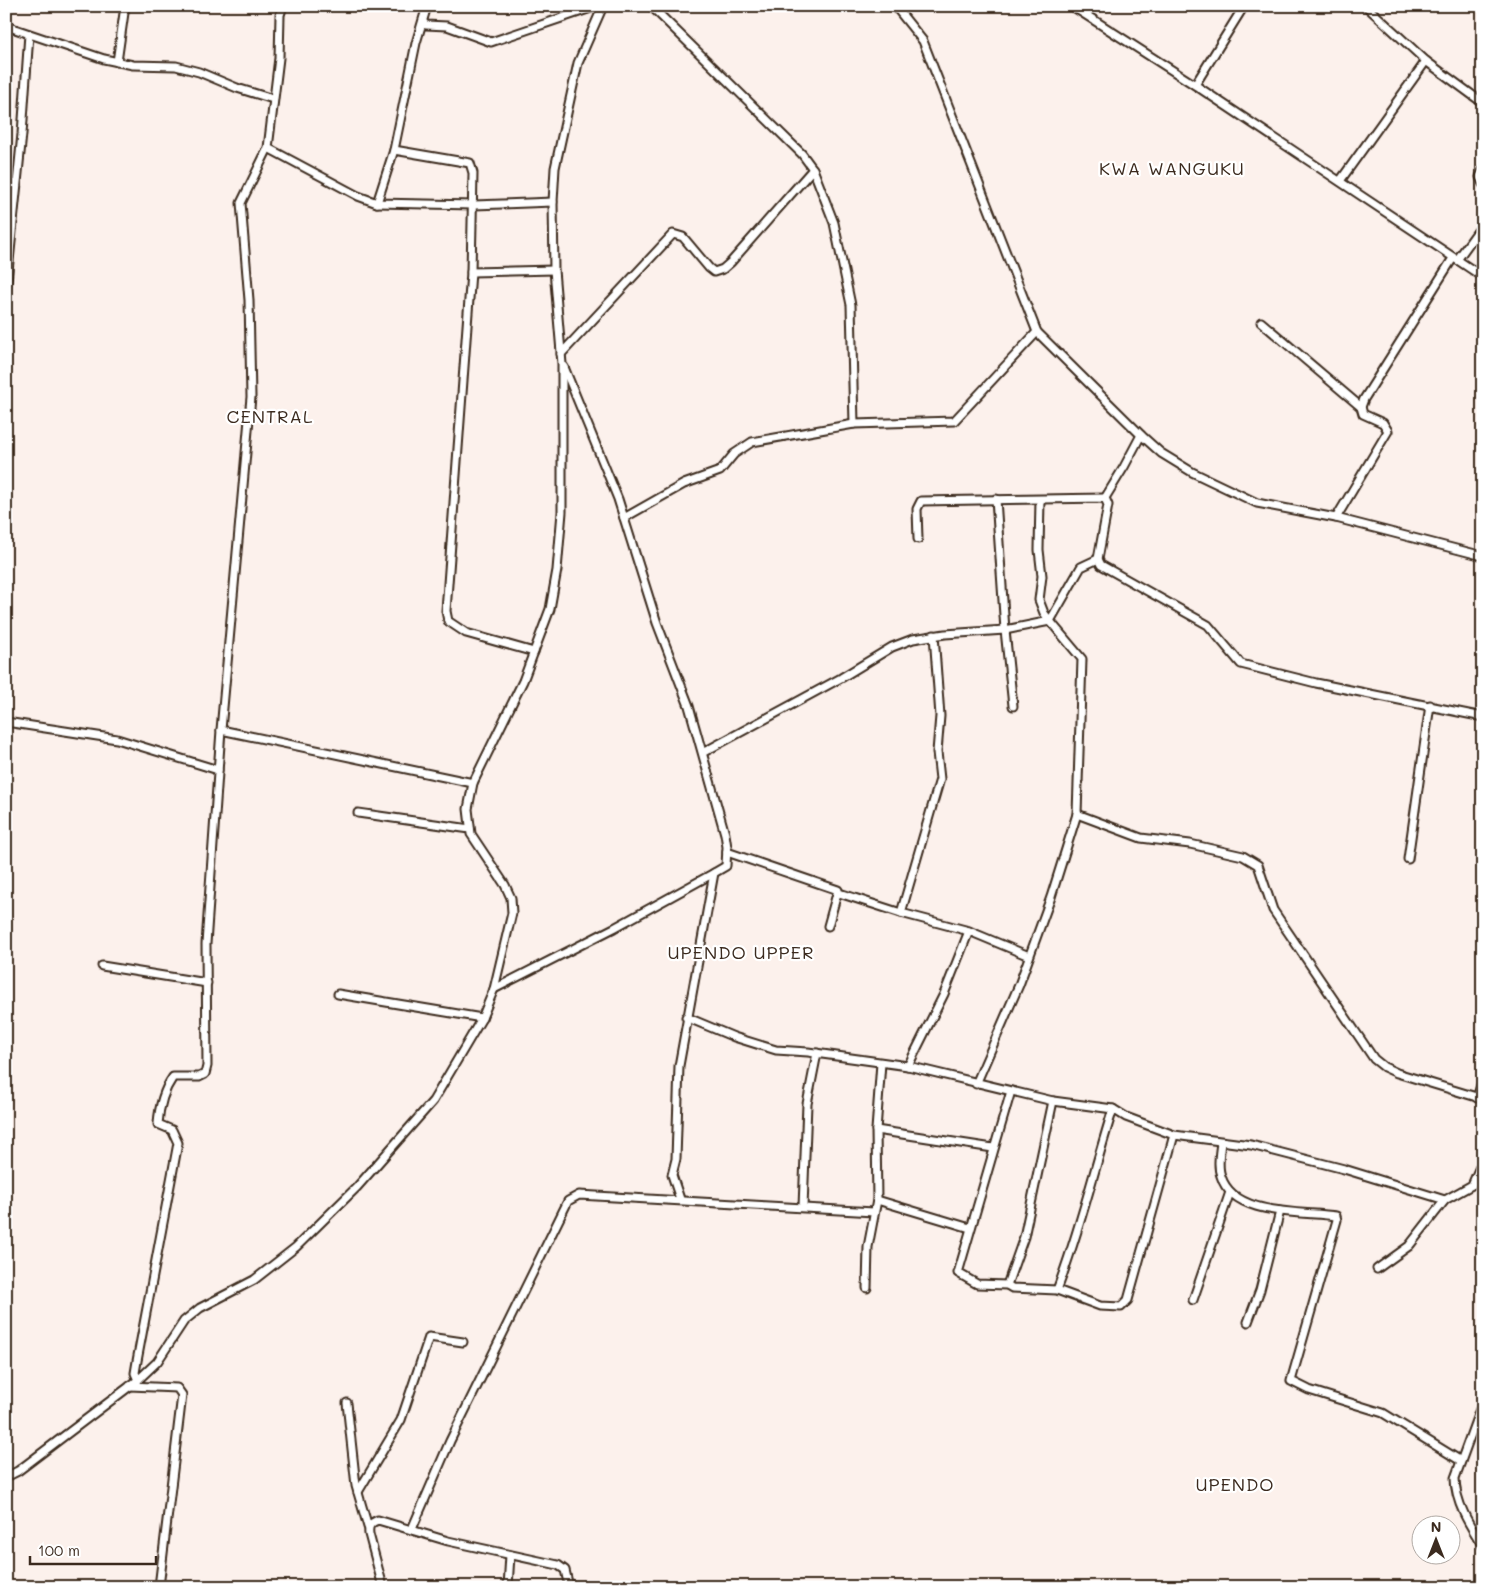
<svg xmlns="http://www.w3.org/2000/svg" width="1489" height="1593" font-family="Mali,sans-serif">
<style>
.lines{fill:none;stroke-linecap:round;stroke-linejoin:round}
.minor-casing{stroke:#3b2a1e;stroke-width:11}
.minor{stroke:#fff;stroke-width:7}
.labels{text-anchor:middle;stroke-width:4.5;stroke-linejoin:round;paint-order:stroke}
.quarter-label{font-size:18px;letter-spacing:1px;fill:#3b2a1e;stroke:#fff}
</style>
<rect width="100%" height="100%" fill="#fcf1ec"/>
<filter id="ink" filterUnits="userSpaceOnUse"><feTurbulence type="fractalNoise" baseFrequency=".02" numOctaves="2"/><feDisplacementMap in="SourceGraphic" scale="10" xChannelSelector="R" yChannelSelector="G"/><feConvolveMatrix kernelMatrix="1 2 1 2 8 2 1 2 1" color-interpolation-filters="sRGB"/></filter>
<g filter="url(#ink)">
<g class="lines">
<g class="minor-casing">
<g id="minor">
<polyline points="651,6 802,154 813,169 834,223 851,305 854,424"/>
<polyline points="895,6 923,41 1037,332 1141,435 1161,453 1192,472 1257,503 1336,518 1483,556"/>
<polyline points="1072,6 1195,85 1483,277"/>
<polyline points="1366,6 1426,61 1483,103"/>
<polyline points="423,22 426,25 447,26 491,42 597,6"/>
<polyline points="6,26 104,59 133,65 176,66 199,72 237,88 273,99"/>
<polyline points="117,62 125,6"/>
<polyline points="1195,85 1244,6"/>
<polyline points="268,148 358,196 377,203 474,205 553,202"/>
<polyline points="394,150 470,163 473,173 471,272 446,611 448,621 466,633 534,652"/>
<polyline points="1483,170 1480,177 1483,184"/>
<polyline points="1340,181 1426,61"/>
<polyline points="377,203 394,150 416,43 427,6"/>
<polyline points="1457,260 1483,224"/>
<polyline points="471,272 554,270"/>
<polyline points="6,291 22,134 29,34"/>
<polyline points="1261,322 1361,407"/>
<polyline points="561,354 673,234 683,237 709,268 714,272 723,269 731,262 813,169"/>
<polyline points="564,367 618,499 657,623 689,706 725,834 727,847 726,866 714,873 679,1066 676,1159 672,1175 680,1199"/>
<polyline points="1105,498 1124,467 1141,435"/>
<polyline points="996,499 1005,630 1013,706"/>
<polyline points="1040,500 1039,550 1042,576 1039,600 1044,613 1050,621 1081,567 1098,559"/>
<polyline points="624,518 684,484 720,471 734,454 752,442 854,424 954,421 1037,332"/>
<polyline points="1336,518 1388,431 1383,423 1363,414 1361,407 1364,399 1453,258"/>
<polyline points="918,539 917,509 921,501 1105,498 1108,505 1098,559 1101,565 1208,625 1241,664 1316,683 1483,717"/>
<polyline points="6,722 117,739 218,770"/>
<polyline points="221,730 473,783"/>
<polyline points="704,752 841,678 892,647 913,639 945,634 1005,630 1050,621 1082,659 1077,814 1051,897 1019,985 976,1084"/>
<polyline points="358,813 470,829"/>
<polyline points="1077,814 1141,838 1190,844 1243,856 1258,865 1273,910 1374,1059 1384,1067 1397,1073 1483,1099"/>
<polyline points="727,852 838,890 828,926"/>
<polyline points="1408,859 1430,705"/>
<polyline points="839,893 901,913 969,931 1029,956"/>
<polyline points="901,913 940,779 937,752 940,716 934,635"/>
<polyline points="102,966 207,983"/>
<polyline points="494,989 614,928 714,873"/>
<polyline points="338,994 482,1018"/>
<polyline points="686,1017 734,1037 776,1050 808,1052 908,1066 1053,1101 1113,1109 1126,1117 1174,1135 1251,1145 1344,1169 1445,1200"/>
<polyline points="908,1066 944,994 969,931"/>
<polyline points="1011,1091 958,1273 977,1284 1007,1285 1012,1288 1057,1290 1100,1306 1121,1307 1128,1300 1174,1135"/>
<polyline points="1477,1098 1483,1079"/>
<polyline points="876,1130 993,1148"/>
<path d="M1221 1142C1220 1152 1217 1166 1221 1176 1233 1217 1302 1211 1336 1216L1337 1220 1291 1381 1309 1390 1383 1413 1461 1461"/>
<polyline points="877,1200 970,1228"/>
<polyline points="803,1207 807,1104 817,1053"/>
<polyline points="1377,1269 1409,1246 1445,1200 1472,1185 1483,1160"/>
<polyline points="1007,1285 1024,1237 1053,1101"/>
<polyline points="867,1288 868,1247 877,1200 876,1130 881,1063"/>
<path d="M1057 1290C1080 1231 1094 1169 1113 1109"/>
<polyline points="1193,1300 1230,1192"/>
<polyline points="1248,1322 1260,1290 1280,1211"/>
<path d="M138 1380 135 1373 137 1361 178 1143 172 1130 158 1124C159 1108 164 1090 173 1077H199L205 1074 207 1066 206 944 221 730 251 397 249 300 241 203 268 148 279 58 280 15 283 6"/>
<polyline points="130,1386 177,1388 182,1395 159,1587"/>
<path d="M1483 1401 1455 1478C1455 1503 1470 1526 1483 1546"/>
<polyline points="347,1403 356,1486 368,1527"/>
<polyline points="6,1477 18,1471 138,1380 157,1362 184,1321 200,1308 254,1280 296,1247 357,1187 433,1101 482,1018 494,989 512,913 511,898 505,885 471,834 468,809 473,783 523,681 550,609 557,570 562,512 562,364 554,270 553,202 555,168 578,63 603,6"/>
<polyline points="358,1492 401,1420 429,1337 463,1342"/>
<polyline points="412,1529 450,1441 568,1201 579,1195 874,1212"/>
<path d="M383 1587 369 1534C368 1526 370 1523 378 1520L448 1541 558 1565 565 1570 569 1587"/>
<polyline points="508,1587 510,1555"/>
</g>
</g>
<use href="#minor" class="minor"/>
</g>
</g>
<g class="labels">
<g class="quarter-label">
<text x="1172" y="175">KWA WANGUKU</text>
<text x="270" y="423">CENTRAL</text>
<text x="741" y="959">UPENDO UPPER</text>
<text x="1235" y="1491">UPENDO</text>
</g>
</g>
<rect width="1489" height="1593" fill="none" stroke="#fff" stroke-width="25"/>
<rect x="12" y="12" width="1464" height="1568" fill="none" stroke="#3b2a1e" stroke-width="2" filter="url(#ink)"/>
<g transform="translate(1436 1540)"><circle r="24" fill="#ffffff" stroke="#b1aaa5"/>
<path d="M0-4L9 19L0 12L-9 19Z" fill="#3b2a1e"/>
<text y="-8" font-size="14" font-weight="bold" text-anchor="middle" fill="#3b2a1e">N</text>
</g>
<path d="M30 1556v8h126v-8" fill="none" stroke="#3b2a1e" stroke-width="2.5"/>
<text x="38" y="1556" font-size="15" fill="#3b2a1e" stroke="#ffffff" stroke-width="4" paint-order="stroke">100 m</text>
</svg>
